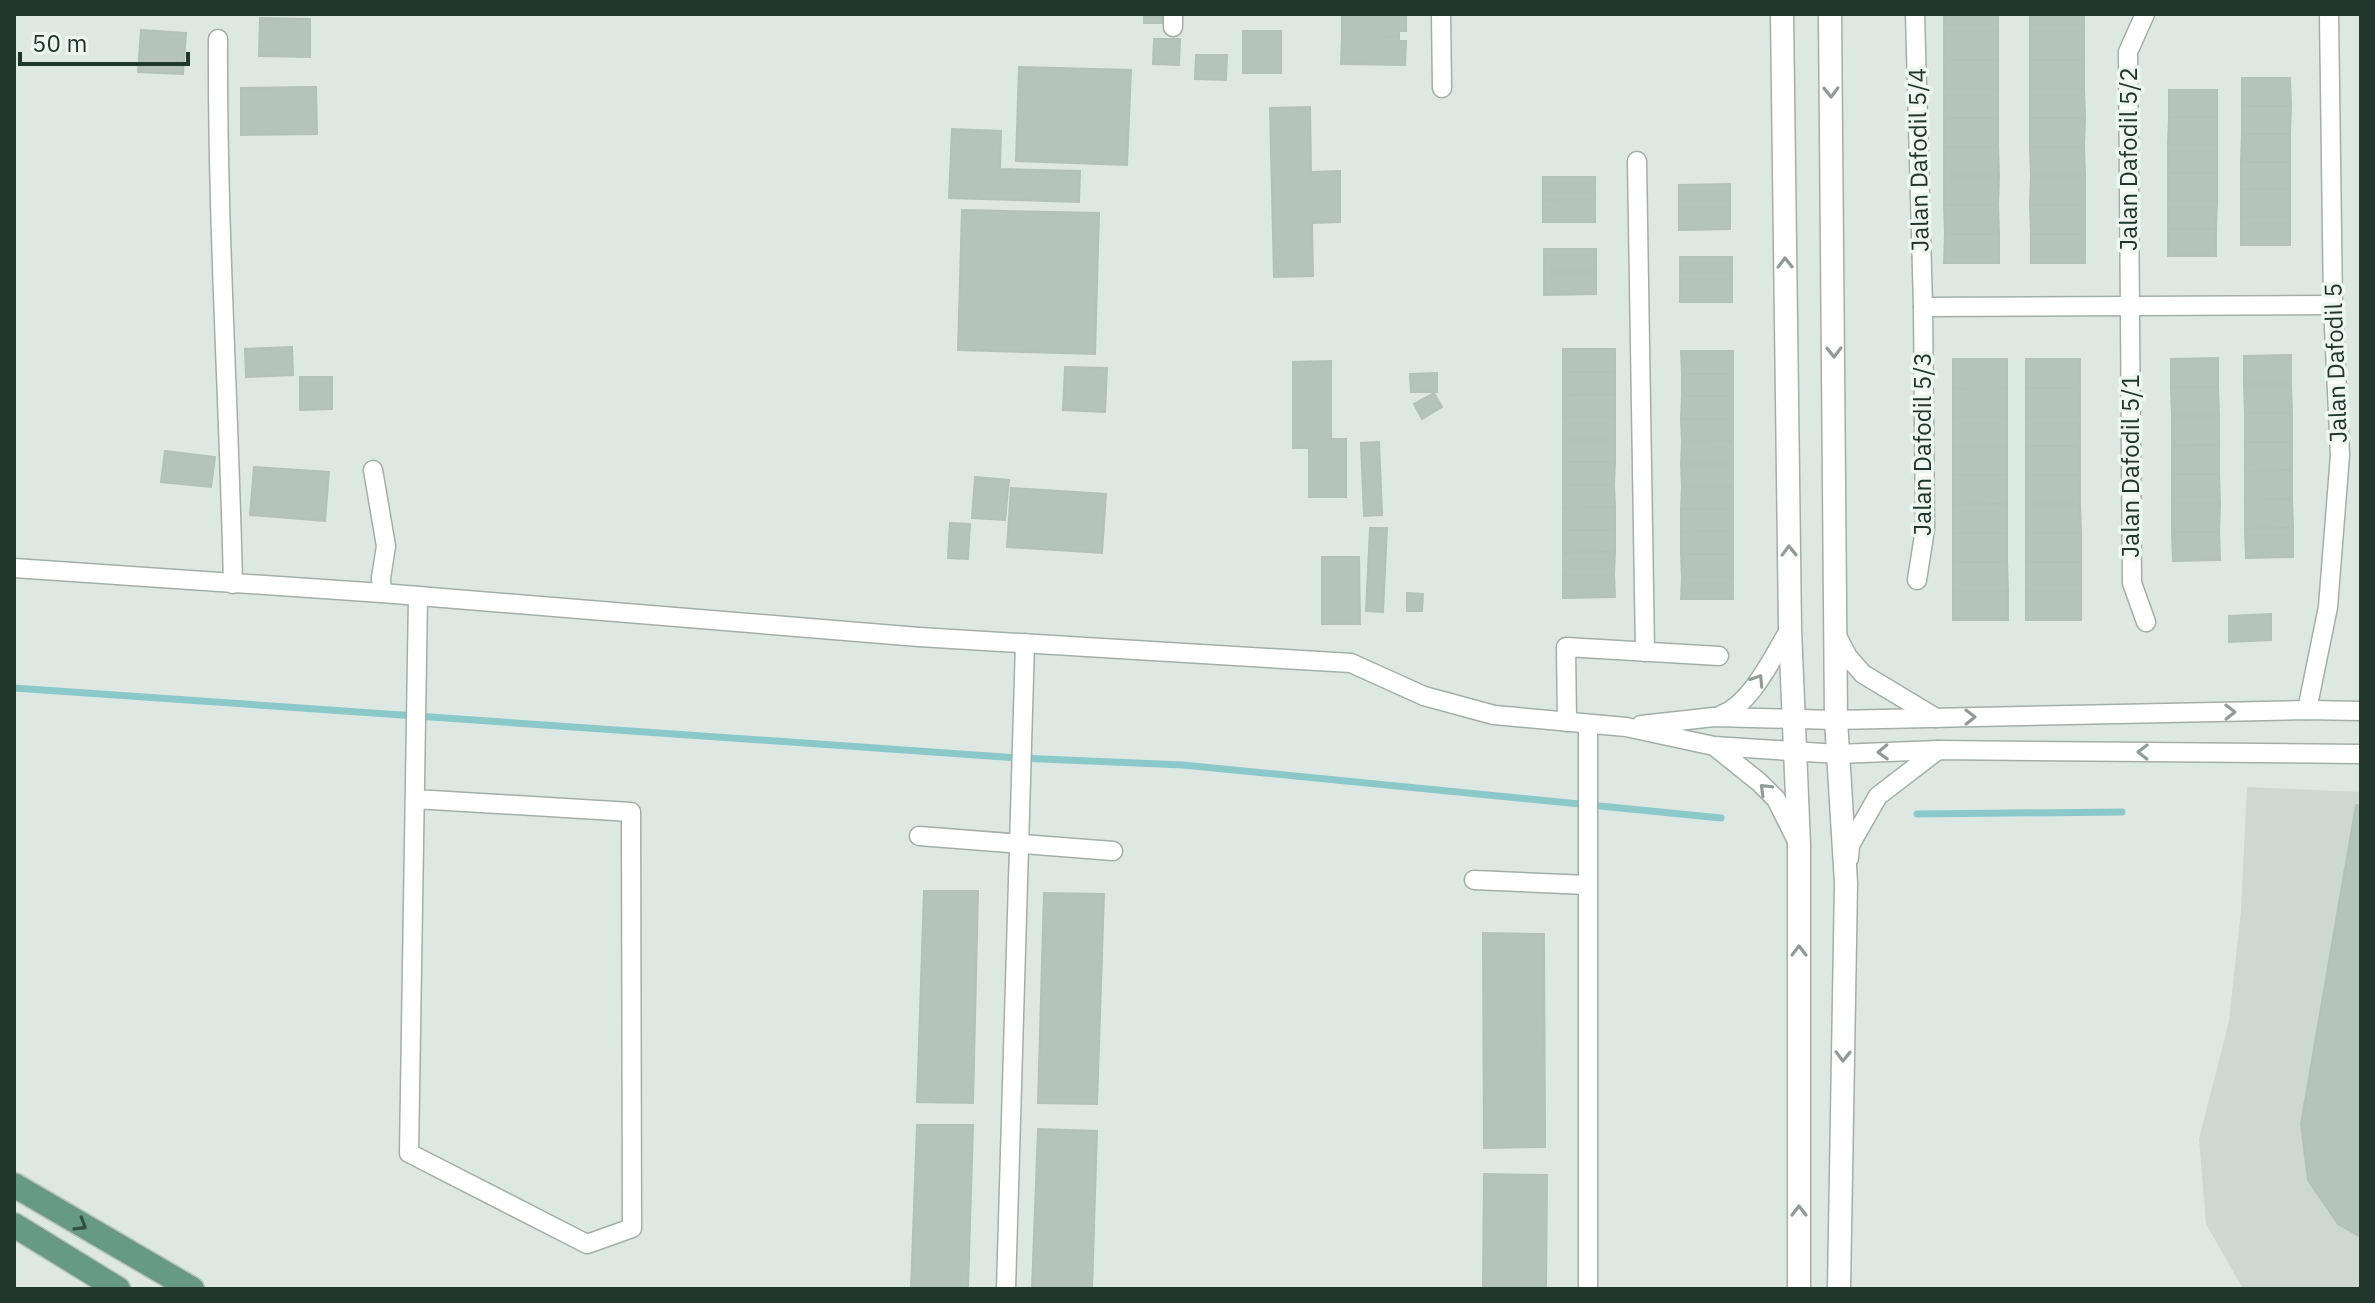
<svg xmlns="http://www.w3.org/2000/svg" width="2375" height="1303" font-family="'IBM Plex Sans',sans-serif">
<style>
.built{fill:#cdd8d1}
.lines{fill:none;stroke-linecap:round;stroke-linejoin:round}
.stream{stroke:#8bc8c9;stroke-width:7}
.building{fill:#b4c3bb;stroke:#b2c1b9;stroke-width:2}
.minor-casing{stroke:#a2afa9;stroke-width:21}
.tertiary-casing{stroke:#a2afa9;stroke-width:25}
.primary-casing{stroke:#bcc3c0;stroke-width:27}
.minor{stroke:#fff;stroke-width:18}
.tertiary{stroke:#fff;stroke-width:22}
.primary{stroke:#679a86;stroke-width:24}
.oneway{stroke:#909b96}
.oneway2{stroke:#325044}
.labels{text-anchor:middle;stroke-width:7;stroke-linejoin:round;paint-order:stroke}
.street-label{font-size:24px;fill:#21372e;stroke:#eef6f1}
</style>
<rect width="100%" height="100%" fill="#dee8e3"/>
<polygon class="built" points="2247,787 2361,792 2361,1289 2243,1289 2206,1224 2199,1139 2229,1021 2241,910"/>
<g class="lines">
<g class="stream">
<polyline points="14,688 1019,758 1183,765 1721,818"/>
<polyline points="1917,814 2122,812"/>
</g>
</g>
<g class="building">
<polygon points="1144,14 1168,14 1169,23 1144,23"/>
<polygon points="1342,14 1406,14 1406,31 1399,31 1399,37 1342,36"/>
<rect x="1944" y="14" width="54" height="17"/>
<rect x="2030" y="14" width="54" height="17"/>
<polygon points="260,18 310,19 310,57 259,56"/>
<polygon points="141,30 186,33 183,74 138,72"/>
<rect x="1243" y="31" width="38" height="42"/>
<rect x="1944" y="31" width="54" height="29"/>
<rect x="2030" y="31" width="54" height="29"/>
<polygon points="1342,36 1399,37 1399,41 1406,41 1405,65 1341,64"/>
<polygon points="1154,39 1180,39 1179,65 1153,64"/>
<polygon points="1196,55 1227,55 1226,80 1195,79"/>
<rect x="1944" y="60" width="54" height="29"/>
<rect x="2030" y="60" width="54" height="29"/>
<polygon points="1019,67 1131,70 1127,165 1016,161"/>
<polygon points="2242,78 2290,78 2291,106 2242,106"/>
<polygon points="316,87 317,134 241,135 241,88"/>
<rect x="1944" y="89" width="54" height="29"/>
<polygon points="2030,89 2084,89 2085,118 2030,118"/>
<rect x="2169" y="90" width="48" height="27"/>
<polygon points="2242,106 2291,106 2290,134 2242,134"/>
<polygon points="1310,107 1311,172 1340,171 1340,222 1312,223 1313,276 1274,277 1270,108"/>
<polygon points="2169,117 2217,117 2217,145 2168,145"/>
<rect x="1944" y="118" width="54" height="29"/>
<polygon points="2030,118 2085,118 2084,147 2030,147"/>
<polygon points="952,129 1001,131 1000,169 1080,171 1079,202 949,198"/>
<polygon points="2242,134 2290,134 2290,162 2241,162"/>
<rect x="2168" y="145" width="49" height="28"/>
<polygon points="1944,147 1998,147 1999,176 1944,176"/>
<polygon points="2030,147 2084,147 2085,176 2031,176"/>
<rect x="2241" y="162" width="49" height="27"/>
<rect x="2168" y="173" width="49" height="28"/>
<polygon points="1944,176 1999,176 1998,205 1944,205"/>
<polygon points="2031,176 2085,176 2085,205 2030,205"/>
<polygon points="1543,177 1595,177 1595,199 1543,200"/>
<polygon points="1730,184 1730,207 1679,207 1679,185"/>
<rect x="2241" y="189" width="49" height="28"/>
<polygon points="1595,199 1595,222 1543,222 1543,200"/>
<polygon points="2168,201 2217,201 2216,229 2168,229"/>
<polygon points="1944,205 1998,205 1999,234 1945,234"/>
<polygon points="2030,205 2085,205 2085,234 2031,234"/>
<polygon points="1679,207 1730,207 1730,229 1679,230"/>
<polygon points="962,210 1099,213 1095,354 958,350"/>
<rect x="2241" y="217" width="49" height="28"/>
<rect x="2168" y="229" width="48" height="27"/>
<polygon points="1945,234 1999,234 1999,263 1944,263"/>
<rect x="2031" y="234" width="54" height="29"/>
<rect x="1544" y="249" width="52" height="23"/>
<rect x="1680" y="257" width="52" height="22"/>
<polygon points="1544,272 1596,272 1596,294 1544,295"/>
<rect x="1680" y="279" width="52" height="23"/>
<polygon points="292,347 293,375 246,377 245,349"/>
<rect x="1563" y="349" width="52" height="23"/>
<polygon points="1681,351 1733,351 1733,374 1682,374"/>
<polygon points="2291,355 2291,384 2244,384 2244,356"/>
<polygon points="2218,358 2218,387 2171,387 2171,359"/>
<polygon points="1953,359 2007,359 2007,388 1953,389"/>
<rect x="2026" y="359" width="54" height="29"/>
<polygon points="1331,361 1331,439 1346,439 1346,497 1309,497 1309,448 1293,448 1293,362"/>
<polygon points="1065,367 1107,368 1105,412 1063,410"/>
<polygon points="1563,372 1615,372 1615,394 1563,395"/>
<polygon points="1437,373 1437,392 1411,392 1410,374"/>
<rect x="1682" y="374" width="51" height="22"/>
<polygon points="300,377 332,377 332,409 300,410"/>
<polygon points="2244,384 2291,384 2292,413 2245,413"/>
<polygon points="2171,387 2218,387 2219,416 2172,416"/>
<polygon points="2007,388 2007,417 1953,417 1953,389"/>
<rect x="2026" y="388" width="54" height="29"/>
<polygon points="1434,393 1442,407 1422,419 1414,404"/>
<polygon points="1615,394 1615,417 1563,417 1563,395"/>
<polygon points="1682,396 1733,396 1733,419 1681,419"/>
<rect x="2245" y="413" width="47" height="29"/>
<polygon points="2172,416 2219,416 2219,445 2172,446"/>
<rect x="1563" y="417" width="52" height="23"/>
<polygon points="1953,417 2007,417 2007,446 1953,447"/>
<rect x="2026" y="417" width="54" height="29"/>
<polygon points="1681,419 1733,419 1733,441 1682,442"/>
<rect x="1563" y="440" width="52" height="22"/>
<polygon points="1733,441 1733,464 1681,464 1682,442"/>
<polygon points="1379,442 1382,515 1364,516 1361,443"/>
<polygon points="2245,442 2292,442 2292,470 2245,471"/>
<polygon points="2219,445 2219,474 2172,474 2172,446"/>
<polygon points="2007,446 2007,475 1953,475 1953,447"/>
<rect x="2026" y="446" width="54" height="29"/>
<polygon points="165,451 215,457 211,487 161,482"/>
<polygon points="1563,462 1615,462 1614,485 1563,485"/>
<polygon points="1681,464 1733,464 1733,486 1682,487"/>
<polygon points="254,467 329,472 325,521 250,515"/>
<polygon points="2292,470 2292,499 2245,500 2245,471"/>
<polygon points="2172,474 2219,474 2220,503 2172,503"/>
<polygon points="1953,475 2007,475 2007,504 1953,505"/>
<rect x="2026" y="475" width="54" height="29"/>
<polygon points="975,477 1009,480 1005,520 972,518"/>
<polygon points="1563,485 1614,485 1615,507 1563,508"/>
<polygon points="1733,486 1733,509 1681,509 1682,487"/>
<polygon points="1011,488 1106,494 1102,553 1007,547"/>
<polygon points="2292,499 2293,528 2245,529 2245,500"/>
<polygon points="2172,503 2220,503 2219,532 2172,532"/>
<polygon points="2007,504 2007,533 1953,533 1953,505"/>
<polygon points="2026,504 2080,504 2081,533 2026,533"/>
<polygon points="1615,507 1615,530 1563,530 1563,508"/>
<polygon points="1681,509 1733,509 1733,531 1681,532"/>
<polygon points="950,523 970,524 968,559 948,558"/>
<polygon points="1370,528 1387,528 1383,612 1366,611"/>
<polygon points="2293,528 2293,557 2246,558 2245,529"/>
<polygon points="1563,530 1615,530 1615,552 1563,553"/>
<polygon points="1733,531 1733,554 1681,554 1681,532"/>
<polygon points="2172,532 2219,532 2220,560 2173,561"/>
<rect x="1953" y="533" width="54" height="29"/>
<rect x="2026" y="533" width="55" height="29"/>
<polygon points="1615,552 1614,575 1563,575 1563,553"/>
<polygon points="1681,554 1733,554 1733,577 1682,577"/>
<polygon points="1322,557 1359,557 1360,624 1322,624"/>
<polygon points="1953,562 2007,562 2008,591 1953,591"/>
<rect x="2026" y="562" width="55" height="29"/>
<polygon points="1563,575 1614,575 1615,597 1563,598"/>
<polygon points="1682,577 1733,577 1733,599 1681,599"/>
<rect x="1953" y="591" width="55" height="29"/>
<rect x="2026" y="591" width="55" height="29"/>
<polygon points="1407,593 1423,594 1422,611 1407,611"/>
<polygon points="2271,614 2271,640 2229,642 2229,616"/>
<polygon points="2356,805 2361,806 2361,1237 2338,1224 2308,1180 2301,1124"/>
<polygon points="924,891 978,891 973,1103 917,1102"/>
<polygon points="1044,893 1104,894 1097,1104 1038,1103"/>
<polygon points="1483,933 1544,934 1545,1147 1484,1148"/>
<polygon points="917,1125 973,1125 968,1289 911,1289"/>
<polygon points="1038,1129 1097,1131 1092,1289 1032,1289"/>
<polygon points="1484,1174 1547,1175 1546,1289 1483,1289"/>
</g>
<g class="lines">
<g class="minor-casing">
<g id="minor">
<polyline points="1173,14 1173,27"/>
<polyline points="1441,14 1442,88"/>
<polyline points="1915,14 1923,307 1925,529 1917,580"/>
<polyline points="2145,14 2128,52 2132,583 2146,622"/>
<path d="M218 39C217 221 229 402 233 584"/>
<polyline points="1637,161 1645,652"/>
<polyline points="1923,307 2333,305"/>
<polyline points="373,470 386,546 381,578 382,593"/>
<polyline points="14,568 382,593 919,637 1351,663 1424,696 1494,715 1626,727 1714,746 1838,754 1938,750 2361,754"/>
<polyline points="1837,636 1848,657 1863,674 1936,718"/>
<polyline points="2307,710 2328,607 2340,455 2333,305 2329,14"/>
<path d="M1721 715C1751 705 1773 656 1790 629"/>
<polyline points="1567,722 1566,647 1719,656"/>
<polyline points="1588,724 1588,1289"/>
<polyline points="1641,725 1714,717 1836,720 2307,710 2361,711"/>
<polyline points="1714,746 1759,782 1776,799 1797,841"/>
<path d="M415 799 631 812 632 1228 587 1244 409 1153C412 967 415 782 418 596"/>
<polyline points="919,836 1113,851"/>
<polyline points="1849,858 1850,845 1878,796 1938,750"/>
<polyline points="1474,880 1587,885"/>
<polyline points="1006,1289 1025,643"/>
</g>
</g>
<g class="tertiary-casing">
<g id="tertiary">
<polyline points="1782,14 1790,629 1799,845 1799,1289"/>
<polyline points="1830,14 1836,720 1846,883 1839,1289"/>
</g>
</g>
<g class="primary-casing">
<g id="primary">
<polyline points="14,1185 192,1289"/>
<polyline points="14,1225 118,1289"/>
</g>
</g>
<use href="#minor" class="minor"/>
<use href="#tertiary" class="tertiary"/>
<use href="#primary" class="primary"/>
</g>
<defs><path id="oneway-chevron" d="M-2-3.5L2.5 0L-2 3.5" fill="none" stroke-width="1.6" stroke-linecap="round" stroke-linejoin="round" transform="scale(2)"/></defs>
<g class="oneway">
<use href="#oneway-chevron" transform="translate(1831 92) rotate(89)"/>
<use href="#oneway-chevron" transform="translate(1785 263) rotate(-91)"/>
<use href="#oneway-chevron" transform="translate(1834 352) rotate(89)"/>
<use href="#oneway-chevron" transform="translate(1789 551) rotate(-91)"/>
<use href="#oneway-chevron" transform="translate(1758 680) rotate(-57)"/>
<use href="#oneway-chevron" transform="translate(2230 712) rotate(-1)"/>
<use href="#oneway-chevron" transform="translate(1970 717) rotate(-1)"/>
<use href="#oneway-chevron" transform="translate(1883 752) rotate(178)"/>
<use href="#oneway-chevron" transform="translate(2143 752) rotate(-179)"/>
<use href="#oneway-chevron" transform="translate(1765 789) rotate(-135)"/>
<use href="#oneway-chevron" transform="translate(1799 951) rotate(-90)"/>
<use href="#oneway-chevron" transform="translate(1843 1056) rotate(91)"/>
<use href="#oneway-chevron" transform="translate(1799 1211) rotate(-90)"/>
</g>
<use class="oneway2" href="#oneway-chevron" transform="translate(81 1225) rotate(31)"/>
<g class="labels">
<g class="street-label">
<text transform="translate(2129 159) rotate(-90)" y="8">Jalan Dafodil 5/2</text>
<text transform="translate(1919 160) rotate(-91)" y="8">Jalan Dafodil 5/4</text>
<text transform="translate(2336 363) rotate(-92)" y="8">Jalan Dafodil 5</text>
<text transform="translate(1923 444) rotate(-90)" y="8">Jalan Dafodil 5/3</text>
<text transform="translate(2131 466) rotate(-90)" y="8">Jalan Dafodil 5/1</text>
</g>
</g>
<rect width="2375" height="1303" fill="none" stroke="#21372e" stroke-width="32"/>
<path d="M20 52v12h168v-12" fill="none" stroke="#21372e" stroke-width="4"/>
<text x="32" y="52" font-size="24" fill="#21372e" stroke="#eef6f1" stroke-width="6" paint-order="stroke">50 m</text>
</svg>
